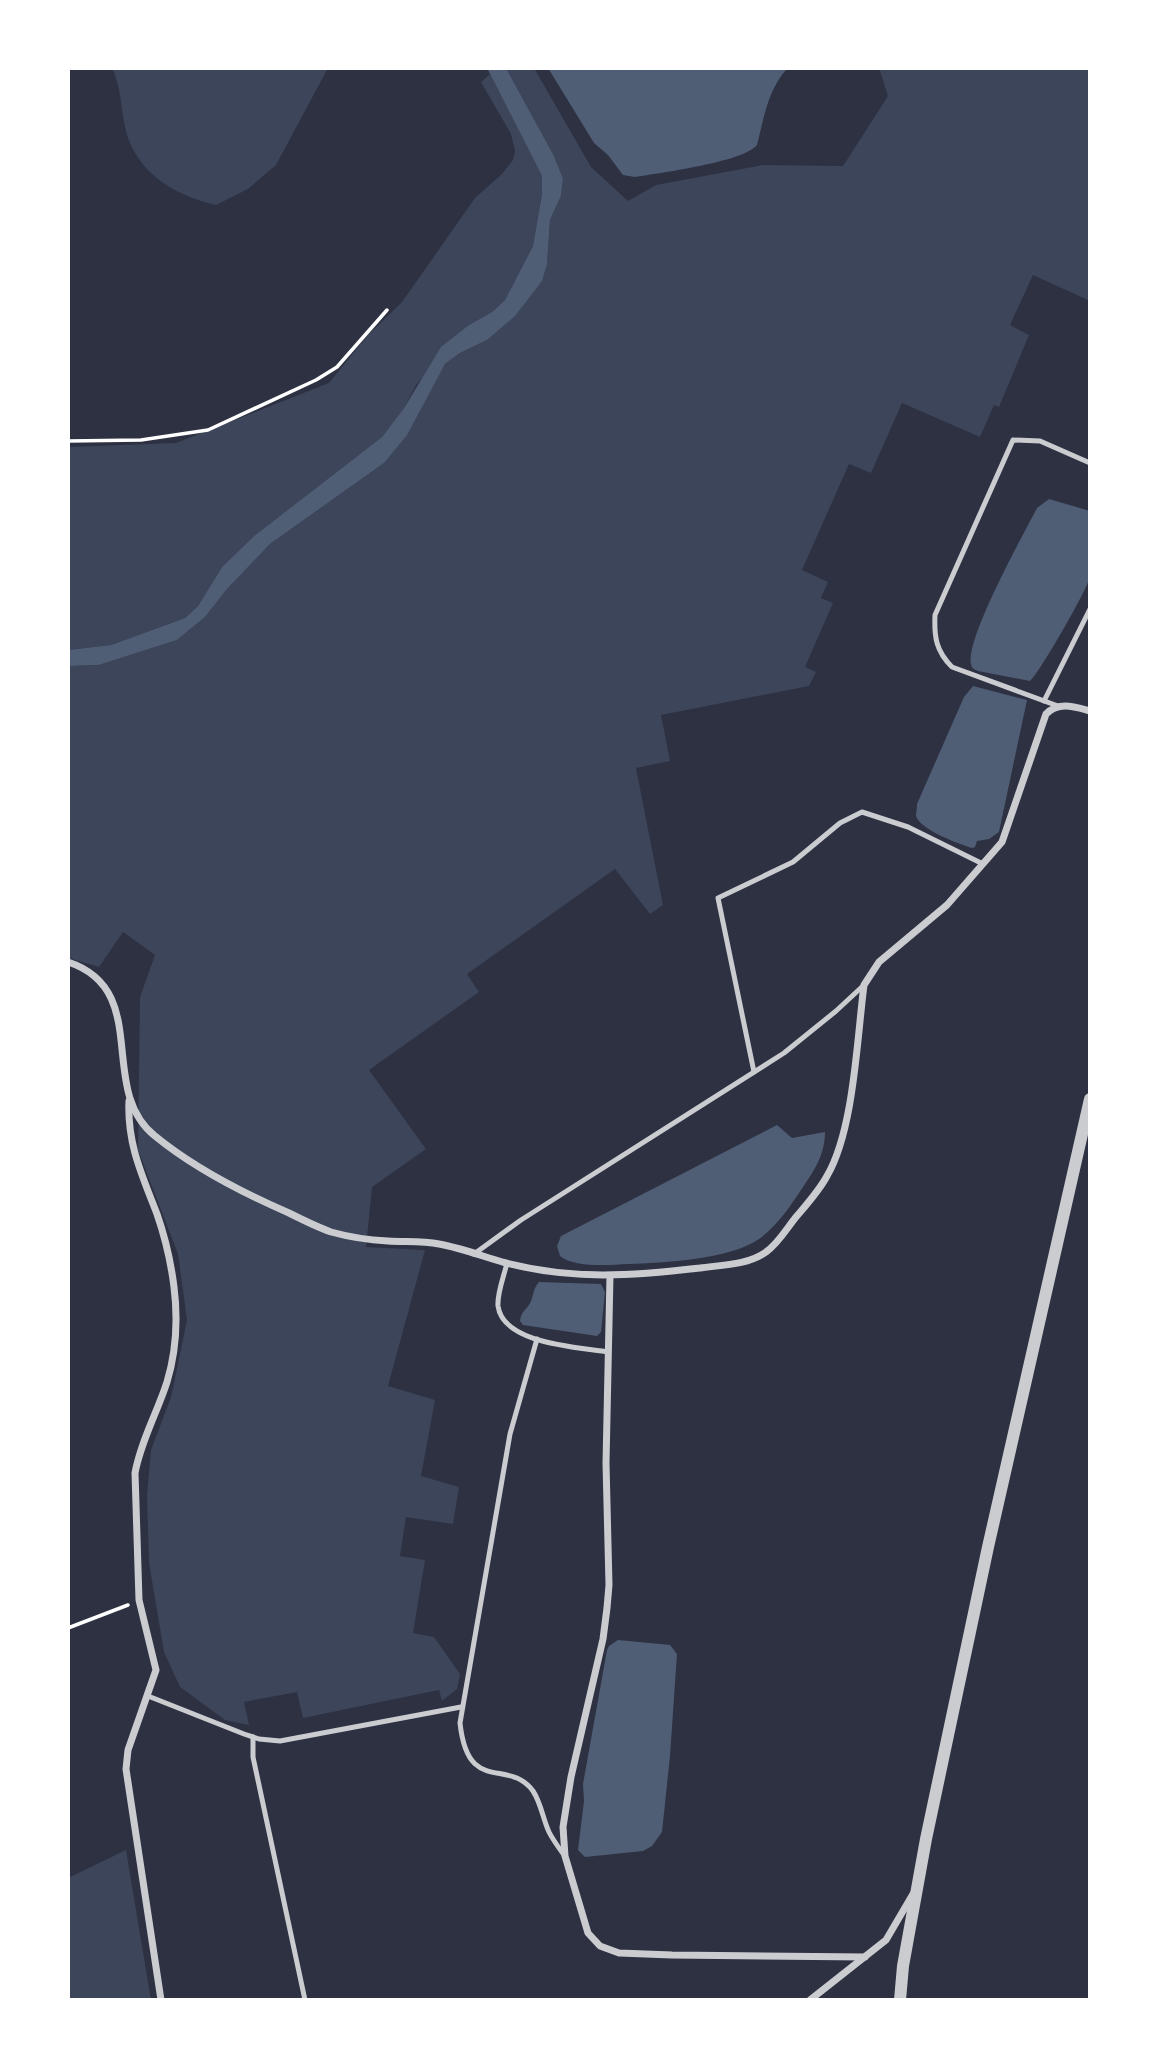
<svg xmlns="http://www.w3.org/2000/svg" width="1158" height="2068" font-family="Commissioner,sans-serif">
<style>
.green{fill:#3c4559}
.water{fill:#4f5d75}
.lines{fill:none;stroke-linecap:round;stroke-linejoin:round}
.path{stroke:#fff;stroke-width:3.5}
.service{stroke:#caccd0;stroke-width:5}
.minor{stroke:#caccd0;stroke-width:7}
.tertiary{stroke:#caccd0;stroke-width:12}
</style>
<rect width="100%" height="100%" fill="#2d3142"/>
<g class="green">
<path d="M112 68H328L276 165 248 189 216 205C172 195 132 170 124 122 121 105 120 84 112 68Z"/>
<polygon points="506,68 534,68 591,167 628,201 656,185 763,165 843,166 888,96 879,68 1090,68 1090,301 1033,275 1010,325 1029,335 999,407 994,405 980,437 902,403 871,473 849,464 802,570 828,582 821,598 833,603 805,667 816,672 809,686 661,715 670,761 636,768 663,905 650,914 615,869 467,974 479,992 369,1070 426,1149 372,1187 366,1247 425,1250 388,1386 435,1400 421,1476 459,1487 453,1524 406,1517 400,1556 425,1560 413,1633 434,1637 460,1674 457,1689 442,1701 439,1690 303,1718 297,1692 244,1702 249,1725 225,1720 180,1687 164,1652 149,1563 147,1495 151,1450 171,1397 187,1320 178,1254 138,1150 140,997 155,955 123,932 99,967 68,958 68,666 99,665 177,640 205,617 227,589 270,544 384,463 445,364 460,353 487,340 547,264 550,220 561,196 563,178 553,154"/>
<polygon points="490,74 542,176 542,194 533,246 505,300 492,312 469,325 416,385 404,408 382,437 254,536 222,567 198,606 185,618 111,645 68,650 68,447 176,443 329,383 369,334 402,302 475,198 502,174 513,160 515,151 511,134 481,82"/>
<polygon points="126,1850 151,2000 68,2000 68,1878"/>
</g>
<g class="water">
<polygon points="487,68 506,68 553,154 563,178 561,196 550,220 547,264 542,281 515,316 487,340 460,353 445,364 407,435 384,463 270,544 227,589 205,617 177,640 99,665 68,666 68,650 111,645 185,618 198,606 222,567 254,536 382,437 404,408 441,347 469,325 492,312 505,300 533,246 542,194 542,176"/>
<path d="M548 68H788C768 88 764 118 757 145 744 162 659 173 635 177L623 175 608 155 594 143Z"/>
<path d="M1049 499 1090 511C1090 532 1092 555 1090 577 1088 588 1039 674 1030 681L978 671C974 669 972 669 971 664 965 639 1023 535 1037 508Z"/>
<path d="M973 686 1027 700 999 832 989 839 977 841 975 847 972 848C959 844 920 830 916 816 916 814 917 807 917 804L964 697Z"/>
<path d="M777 1125 792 1138 825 1132C825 1155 814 1171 801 1190 789 1208 777 1226 759 1239 731 1259 663 1263 628 1264 610 1265 574 1268 560 1256L557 1246 561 1236Z"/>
<path d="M539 1282 601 1284 605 1292 601 1332 597 1336 523 1325 520 1321C521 1312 524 1312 529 1305 534 1297 532 1290 539 1282Z"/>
<polygon points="618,1640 670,1645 677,1654 670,1756 662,1832 652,1846 643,1851 585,1857 578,1850 584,1801 583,1784 607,1650 609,1646"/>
</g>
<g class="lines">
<g class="path">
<polyline points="68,441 141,440 208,430 316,380 337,367 387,310"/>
<polyline points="68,1628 128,1605"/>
</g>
<g class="service">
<polyline points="1044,701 1090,609"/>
<path d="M1058 706 952 667C936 651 934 637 935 615L1013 440 1040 441 1090 463"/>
<polyline points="754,1072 718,898 793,862 840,823 862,812 908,827 983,864"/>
<polyline points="474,1254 521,1220 784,1053 836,1011 864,985"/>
<path d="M507 1263C504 1276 497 1293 498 1306 503 1344 578 1347 608 1352"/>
<path d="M537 1339 510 1434 460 1723C468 1796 508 1757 533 1791 541 1803 543 1819 549 1832 553 1840 559 1848 564 1855"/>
<polyline points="148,1696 244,1734 259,1739 280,1741 461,1707"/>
<polyline points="253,1737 253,1757 305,2000"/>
</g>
<g class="minor">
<path d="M68 962C153 990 96 1089 155 1136 194 1168 243 1193 289 1213 303 1220 317 1227 331 1232 349 1237 369 1240 388 1241 405 1242 423 1241 439 1244 462 1248 484 1257 506 1263 573 1280 632 1276 700 1268 721 1265 748 1265 766 1252 778 1244 787 1228 796 1217 807 1204 819 1191 827 1176 854 1130 857 1038 864 985L879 962 947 905 1002 842 1046 714C1059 701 1075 707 1090 711"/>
<path d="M129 1101C127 1144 142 1175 157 1214 165 1237 171 1263 174 1287 178 1319 176 1352 167 1382 157 1413 141 1441 135 1473L139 1600 156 1670 128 1750 126 1769 161 2000"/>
<polyline points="610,1276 606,1463 609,1585 607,1608 603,1639 571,1777 563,1827 565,1856 588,1933 600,1946 619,1953 672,1955 865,1957"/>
<polyline points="810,2000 886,1940 913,1894"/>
</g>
<polyline class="tertiary" points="900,2000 903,1966 926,1839 988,1547 1090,1099"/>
</g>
<rect width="1158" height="2068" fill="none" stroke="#ffffff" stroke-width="140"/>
</svg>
